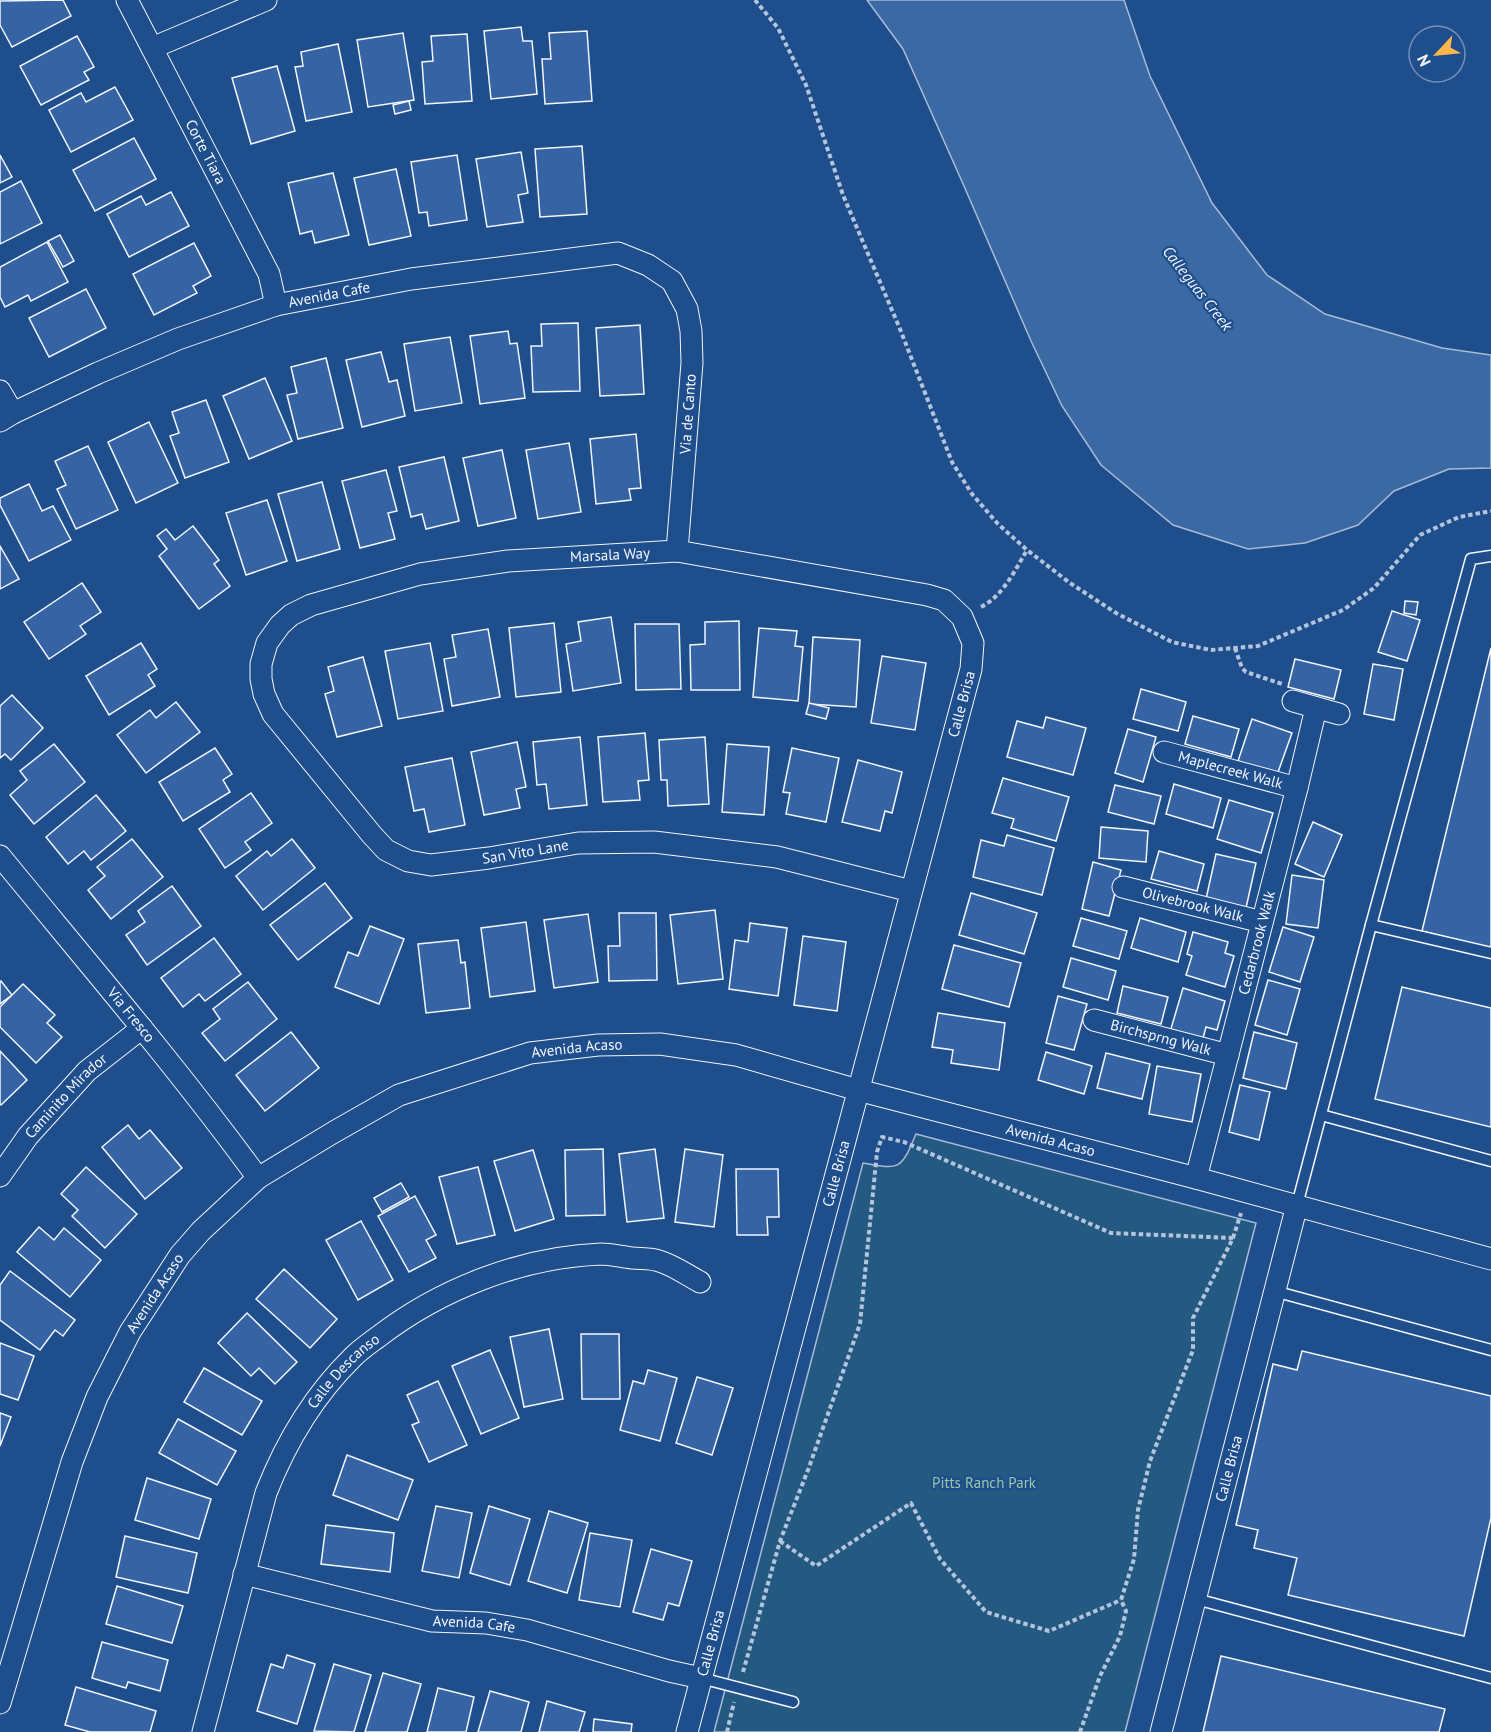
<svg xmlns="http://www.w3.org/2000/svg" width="1491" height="1732" font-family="'PT Sans',sans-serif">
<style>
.green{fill:#245a82;stroke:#a8bbd7;stroke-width:1.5}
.water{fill:#3b69a3;stroke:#a8bbd7;stroke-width:1.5}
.building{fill:#3563a3;stroke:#f2f6ff;stroke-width:1.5}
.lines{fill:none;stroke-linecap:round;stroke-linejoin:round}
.lane-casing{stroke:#f2f6ff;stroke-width:13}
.street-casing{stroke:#f2f6ff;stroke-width:23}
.path{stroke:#b3c4dc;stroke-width:4;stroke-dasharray:4.5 3;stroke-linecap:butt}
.lane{stroke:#1f4e8c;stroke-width:10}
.street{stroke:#1f4e8c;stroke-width:21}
.labels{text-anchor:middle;stroke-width:4.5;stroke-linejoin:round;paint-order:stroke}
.street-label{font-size:15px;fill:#f2f6ff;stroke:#1f4e8c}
.park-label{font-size:15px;fill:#97c8a6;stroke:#1f4e8c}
.water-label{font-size:16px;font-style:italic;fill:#f2f6ff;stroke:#1f4e8c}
</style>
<rect width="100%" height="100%" fill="#1f4e8c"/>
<path class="green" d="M916 1134 1256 1223 1125 1732H714L863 1163C900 1170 901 1170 916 1134Z"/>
<polygon class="water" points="867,0 1124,0 1150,76 1212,203 1267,275 1325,314 1442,348 1491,355 1491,468 1449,469 1394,491 1358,525 1305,543 1248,549 1173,525 1101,465 1062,406 1031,341 964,186 903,49"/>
<g class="building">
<polygon points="63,0 71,16 12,47 0,25 0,1"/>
<polygon points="521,27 523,41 532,41 537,94 491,99 484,31"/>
<polygon points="587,31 592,101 545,104 542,59 551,59 549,33"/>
<polygon points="403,33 414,100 368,107 357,40"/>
<polygon points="467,34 472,101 425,104 422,62 433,61 431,36"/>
<polygon points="77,36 94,67 84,72 89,80 41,105 20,66"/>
<polygon points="338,44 352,112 306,121 295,67 303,66 301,52"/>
<polygon points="277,66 295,131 251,144 232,78"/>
<polygon points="115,87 133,120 71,152 49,110 81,93 86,102"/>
<polygon points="409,101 411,110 395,114 393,105"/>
<polygon points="134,138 156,179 95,211 73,170"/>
<polygon points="582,146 587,214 540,217 535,149"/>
<polygon points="521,152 528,193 518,195 523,222 487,227 476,159"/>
<polygon points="0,155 12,177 0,183"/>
<polygon points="457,155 467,220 429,226 427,212 419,213 411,162"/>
<polygon points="396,169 411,236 369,245 354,178"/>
<polygon points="333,173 349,235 315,243 312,231 300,234 288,183"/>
<polygon points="21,181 42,223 0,244 0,192"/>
<polygon points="171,192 189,226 129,257 107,214 141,196 146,205"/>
<polygon points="60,235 74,261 63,267 48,241"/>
<polygon points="47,242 68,282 31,301 28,295 5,307 0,297 0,267"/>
<polygon points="194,243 211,276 193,286 197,293 154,315 133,274"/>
<polygon points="86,289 106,328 49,357 29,318"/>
<polygon points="578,323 580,391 533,392 531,346 542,346 541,324"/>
<polygon points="640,325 644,394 600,396 596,328"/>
<polygon points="508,331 510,344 517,343 525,398 480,404 470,336"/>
<polygon points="450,337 462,403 415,411 404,344"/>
<polygon points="381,352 389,382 397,380 405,416 362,427 346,360"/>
<polygon points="326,358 343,428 298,439 287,395 297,393 291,367"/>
<polygon points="265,378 292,441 249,459 223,396"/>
<polygon points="206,400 229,462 185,478 170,436 179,433 172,412"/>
<polygon points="149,422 178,483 136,503 108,442"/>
<polygon points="636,434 641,488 629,489 631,500 596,504 590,439"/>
<polygon points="569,443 581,512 538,519 526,450"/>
<polygon points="88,446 118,510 76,529 57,489 66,485 55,461"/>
<polygon points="502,450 516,518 478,526 463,458"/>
<polygon points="444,457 459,521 426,529 422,514 411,517 399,467"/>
<polygon points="386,470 397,511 388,513 395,539 360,548 342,481"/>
<polygon points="322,482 340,549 297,561 278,494"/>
<polygon points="29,484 42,511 53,506 71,540 29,561 0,505 0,498"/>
<polygon points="267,500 287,561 246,575 226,513"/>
<polygon points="193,526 219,560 214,564 230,586 199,609 159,556 167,549 157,536 166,529 175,540"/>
<polygon points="0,546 19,579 0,589"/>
<polygon points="82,583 101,612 80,626 86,634 49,659 24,622"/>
<polygon points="1405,601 1418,602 1416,615 1404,613"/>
<polygon points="1392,611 1420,620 1407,661 1378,652"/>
<polygon points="611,617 621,683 573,691 566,644 581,641 578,622"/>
<polygon points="739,621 740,690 691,690 690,645 705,644 705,622"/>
<polygon points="554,623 561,692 516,697 509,628"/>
<polygon points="635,624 679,624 681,689 636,690"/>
<polygon points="759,628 797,631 795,646 803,647 798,701 753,697"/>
<polygon points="488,629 500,697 452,706 444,659 456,657 452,635"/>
<polygon points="813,637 860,640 856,707 809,704"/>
<polygon points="141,643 157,669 148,675 155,686 109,715 86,676"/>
<polygon points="430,643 443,711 398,719 385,651"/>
<polygon points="1491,648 1491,948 1422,931"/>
<polygon points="882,656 926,663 915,730 871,723"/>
<polygon points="363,657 382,726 337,737 325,694 334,691 328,667"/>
<polygon points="1295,659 1341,670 1334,699 1288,687"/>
<polygon points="1373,664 1403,669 1394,720 1364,714"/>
<polygon points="1141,689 1186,702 1178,731 1133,719"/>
<polygon points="12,695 43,728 11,760 5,754 0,758 0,706"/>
<polygon points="176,702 200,732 146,773 117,735 150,710 156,718"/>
<polygon points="809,703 829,708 826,719 806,714"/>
<polygon points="1193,716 1239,729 1231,757 1185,744"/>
<polygon points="1046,717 1086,728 1073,775 1007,757 1017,721 1043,728"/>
<polygon points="1252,719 1292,733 1277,775 1238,761"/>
<polygon points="1128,729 1156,737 1143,782 1115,773"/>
<polygon points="645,733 649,780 638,781 640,800 603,802 598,737"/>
<polygon points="580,737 587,805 549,809 546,784 537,785 533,742"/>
<polygon points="705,737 709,804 668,806 667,780 661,780 659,740"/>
<polygon points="517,742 526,787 516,789 520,808 484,815 471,752"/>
<polygon points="54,744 85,782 34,824 10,795 27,780 20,771"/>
<polygon points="727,744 769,747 764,815 722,812"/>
<polygon points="215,748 232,774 223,780 230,792 183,821 159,782"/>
<polygon points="792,748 839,758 826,822 786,814 790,793 783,792"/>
<polygon points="452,758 465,825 429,832 424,809 414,811 405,767"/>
<polygon points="858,760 902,772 892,813 885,811 880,831 842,822"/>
<polygon points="1003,778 1069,797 1056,841 1011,828 1014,819 992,813"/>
<polygon points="1174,784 1221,798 1213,828 1166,814"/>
<polygon points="1115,785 1161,796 1154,824 1108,812"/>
<polygon points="251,793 272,823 245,842 251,850 225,868 199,829"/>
<polygon points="96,795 126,831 91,860 84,851 68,864 46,837"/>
<polygon points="1229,800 1273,813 1261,853 1217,839"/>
<polygon points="1313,822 1342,835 1324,877 1295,864"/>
<polygon points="1101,827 1148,831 1146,862 1099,858"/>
<polygon points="1007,835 1054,848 1042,895 973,877 981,840 1004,846"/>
<polygon points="132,839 163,877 111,919 88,890 105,876 97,867"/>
<polygon points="292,839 315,868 263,910 236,876 267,851 271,856"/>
<polygon points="1159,851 1204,864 1197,891 1151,879"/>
<polygon points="1216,854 1256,863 1246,908 1206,899"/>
<polygon points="1093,862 1121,870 1109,916 1082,909"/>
<polygon points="1292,875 1324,880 1318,928 1286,924"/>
<polygon points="325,883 352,918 298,960 270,925"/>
<polygon points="172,886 201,926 147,965 126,935 145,922 138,911"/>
<polygon points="971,893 1037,913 1024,954 959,935"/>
<polygon points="715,910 723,979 678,984 670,915"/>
<polygon points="619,913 656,913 657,980 609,981 608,946 620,946"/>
<polygon points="588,914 598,982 554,988 544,920"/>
<polygon points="1081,918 1127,931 1119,959 1073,946"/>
<polygon points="1140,918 1186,932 1178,962 1131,948"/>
<polygon points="526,922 535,991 490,997 481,928"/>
<polygon points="750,923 787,928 778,996 729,989 735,940 748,942"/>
<polygon points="370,926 404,939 379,1004 335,987 348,952 358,956"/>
<polygon points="1283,927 1314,937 1300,982 1269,972"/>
<polygon points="1193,932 1228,942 1225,953 1234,956 1225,987 1186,975 1192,956 1187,954"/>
<polygon points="803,936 846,942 837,1011 794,1005"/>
<polygon points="214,938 241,974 205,1001 199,994 183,1007 161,978"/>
<polygon points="458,940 461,963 465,962 470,1008 426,1013 418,944"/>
<polygon points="954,945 1021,963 1009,1007 942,989"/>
<polygon points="1071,958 1116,971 1108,1000 1063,987"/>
<polygon points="1268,980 1300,989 1287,1035 1255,1025"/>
<polygon points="1,981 12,995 0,1004 0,982"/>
<polygon points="248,982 277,1019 225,1061 202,1033 220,1019 213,1009"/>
<polygon points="23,984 55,1015 47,1023 62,1037 36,1063 0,1027 0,1007"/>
<polygon points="1123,986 1168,997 1161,1024 1117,1013"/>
<polygon points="1402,987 1491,1008 1491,1127 1375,1099"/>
<polygon points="1183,988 1225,1001 1217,1030 1206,1027 1202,1042 1170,1032"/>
<polygon points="1058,996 1087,1004 1074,1050 1046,1043"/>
<polygon points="938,1013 1005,1023 999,1070 951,1063 953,1050 932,1047"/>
<polygon points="291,1032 319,1068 265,1111 236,1075"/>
<polygon points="1254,1032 1297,1043 1286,1089 1243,1078"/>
<polygon points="0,1051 27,1080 1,1105 0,1104"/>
<polygon points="1046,1052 1092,1066 1084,1094 1038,1080"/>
<polygon points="1106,1053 1150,1064 1142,1099 1097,1088"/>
<polygon points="1157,1066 1201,1074 1192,1122 1149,1114"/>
<polygon points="1240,1085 1270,1092 1259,1140 1229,1132"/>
<polygon points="128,1125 139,1139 150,1130 182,1168 145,1199 102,1147"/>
<polygon points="603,1149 605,1215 566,1216 565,1150"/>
<polygon points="655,1149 664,1218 627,1222 619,1154"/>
<polygon points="685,1149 723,1155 714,1227 675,1222"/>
<polygon points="533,1150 554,1219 515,1231 494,1161"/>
<polygon points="86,1167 137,1214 105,1248 72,1216 78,1210 61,1194"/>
<polygon points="478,1167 495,1235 457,1244 439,1177"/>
<polygon points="736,1169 778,1169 779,1217 767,1217 768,1235 737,1235"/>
<polygon points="401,1183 409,1197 382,1212 374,1198"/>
<polygon points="415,1196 436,1235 426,1240 436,1258 409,1272 378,1216"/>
<polygon points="361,1221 393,1280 358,1300 326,1240"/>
<polygon points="39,1227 54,1240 64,1228 101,1260 70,1297 17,1252"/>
<polygon points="284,1269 337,1319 310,1348 256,1299"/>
<polygon points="10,1271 75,1320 63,1336 55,1330 40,1350 0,1320 0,1285"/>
<polygon points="247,1313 297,1362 275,1384 259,1368 251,1376 218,1343"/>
<polygon points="549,1329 563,1399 524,1407 510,1337"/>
<polygon points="581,1334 619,1334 620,1399 582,1399"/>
<polygon points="0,1343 34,1356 18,1400 0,1394"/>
<polygon points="490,1350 519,1418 481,1434 452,1366"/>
<polygon points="1302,1351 1491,1396 1491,1518 1464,1636 1288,1595 1297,1558 1254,1548 1258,1530 1236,1525 1273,1364 1297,1370"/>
<polygon points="204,1368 262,1401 242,1435 184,1402"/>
<polygon points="648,1370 677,1378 660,1441 620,1430 633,1381 644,1384"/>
<polygon points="697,1377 733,1388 712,1455 676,1443"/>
<polygon points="438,1381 467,1445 429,1462 412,1425 419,1422 407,1395"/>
<polygon points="0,1413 11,1417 0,1446"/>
<polygon points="178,1419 236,1451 217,1485 159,1453"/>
<polygon points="347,1455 413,1480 398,1520 333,1495"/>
<polygon points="147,1478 211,1499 199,1539 135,1520"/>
<polygon points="436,1506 472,1513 459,1578 422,1571"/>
<polygon points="489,1506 530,1519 510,1585 470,1573"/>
<polygon points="549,1511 588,1523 567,1593 528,1581"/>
<polygon points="326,1525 394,1533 390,1572 321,1564"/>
<polygon points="590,1533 632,1540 620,1607 579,1600"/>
<polygon points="125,1536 197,1553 188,1593 116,1577"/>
<polygon points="651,1549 692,1561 679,1606 668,1603 663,1620 633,1612"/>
<polygon points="117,1586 183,1606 172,1643 106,1624"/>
<polygon points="102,1642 168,1660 160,1691 128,1682 126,1688 92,1678"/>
<polygon points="287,1655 315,1664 297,1724 257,1711 271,1664 283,1668"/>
<polygon points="1221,1656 1445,1709 1439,1732 1203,1732"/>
<polygon points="334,1664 371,1675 354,1732 314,1731"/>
<polygon points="383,1673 421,1684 407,1732 365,1732"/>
<polygon points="76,1687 156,1711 150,1732 90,1732 65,1725"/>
<polygon points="438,1688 474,1697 466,1732 427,1732"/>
<polygon points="490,1691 529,1702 521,1732 478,1732"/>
<polygon points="547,1701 585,1712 579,1732 539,1732"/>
<polygon points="594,1719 632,1724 631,1732 593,1732"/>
</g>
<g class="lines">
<g class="lane-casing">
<g id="lane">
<polyline points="1371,925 1491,953"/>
<polyline points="1321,1115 1491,1161"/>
<polyline points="1297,1205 1371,925 1471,559 1491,556"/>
<polyline points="1274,1291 1491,1350"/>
<polyline points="1196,1599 1491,1678"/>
<polyline points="701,1678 793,1702"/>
</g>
</g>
<g class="street-casing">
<g id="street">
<path id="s1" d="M127 0 269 274 276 305"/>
<polyline points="152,48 266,0"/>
<polyline points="0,391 13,413"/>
<path id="s2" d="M0 421 13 413 98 373 178 339 276 305 411 279 618 253 648 265 672 281 687 309 691 331 692 363 677 551"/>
<polyline points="1293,701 1339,714"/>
<path id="s3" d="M1164 752 1297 788"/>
<path id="s4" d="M0 856C87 962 177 1067 258 1178"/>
<path id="s5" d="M1123 887 1262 922"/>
<path id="s6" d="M1094 1020 1228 1055"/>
<path id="s7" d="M0 1176 28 1136 87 1071 142 1028"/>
<path id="s8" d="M1196 1178 1297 788 1316 708"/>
<path id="s9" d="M244 1574 432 1621 486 1623 527 1630 669 1671 701 1678"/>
<path id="s10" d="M0 1703 72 1462 97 1397 130 1332 180 1255 201 1231 258 1178 334 1132 399 1095 530 1053 598 1045 660 1044 736 1055 858 1090 1196 1178 1491 1259"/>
<path id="s11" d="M203 1732 266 1493C286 1442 313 1396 353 1357 361 1349 370 1343 378 1337 440 1289 522 1257 601 1254 611 1254 622 1257 632 1258 641 1259 651 1258 659 1261 673 1265 687 1275 700 1282"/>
<path id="s12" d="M687 1732 971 669 973 643 962 617 944 600 927 595 677 551 508 561 420 574 311 605 291 615 280 625 267 643 261 664V679L264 694 273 714 372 835 386 850 408 861 431 865 489 858 578 843 654 842 777 857 911 891"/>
<path id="s13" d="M1161 1732 1297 1205"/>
</g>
</g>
<g class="path">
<polyline points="755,0 778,28 806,85 843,195 900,329 952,462 972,494 998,524 1027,550 1070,583 1116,613 1172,642 1211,650 1258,646 1343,610 1374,588 1420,535 1459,517 1491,511"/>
<path d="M981 607C1003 596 1015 570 1027 550"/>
<polyline points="1235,648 1242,668 1246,672 1282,684"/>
<polyline points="1233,1238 1241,1213"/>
<polyline points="780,1541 816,1566 911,1503 940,1559 986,1612 1049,1631 1121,1600"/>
<polyline points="743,1672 780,1541 808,1470 860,1324 877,1152 882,1137 904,1142 1111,1233 1233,1238 1193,1318 1193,1350 1150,1461 1138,1510 1134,1559 1121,1600 1126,1611 1120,1636 1100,1676 1080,1732"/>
<polyline points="727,1732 734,1702"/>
</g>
<use href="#lane" class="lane"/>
<use href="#street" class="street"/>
</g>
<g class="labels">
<g class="street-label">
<text dy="5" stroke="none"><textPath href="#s1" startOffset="171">Corte Tiara</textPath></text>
<text dy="5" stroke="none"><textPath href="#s2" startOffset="354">Avenida Cafe</textPath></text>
<text transform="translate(688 414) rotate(-86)" y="5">Via de Canto</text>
<text transform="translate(610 555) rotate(-3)" y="5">Marsala Way</text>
<text dy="5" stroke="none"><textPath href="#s12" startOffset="1064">Calle Brisa</textPath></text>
<text dy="5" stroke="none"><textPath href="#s3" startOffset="69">Maplecreek Walk</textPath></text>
<text dy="5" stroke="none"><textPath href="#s12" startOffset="2276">San Vito Lane</textPath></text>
<text dy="5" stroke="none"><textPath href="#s5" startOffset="72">Olivebrook Walk</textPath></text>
<text dy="5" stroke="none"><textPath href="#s8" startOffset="243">Cedarbrook Walk</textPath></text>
<text dy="5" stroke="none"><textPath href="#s4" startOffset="206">Via Fresco</textPath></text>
<text dy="5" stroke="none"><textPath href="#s6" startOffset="69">Birchsprng Walk</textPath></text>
<text dy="5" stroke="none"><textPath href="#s10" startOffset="944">Avenida Acaso</textPath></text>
<text dy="5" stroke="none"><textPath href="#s7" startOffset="104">Caminito Mirador</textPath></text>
<text dy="5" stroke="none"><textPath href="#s10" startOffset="1430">Avenida Acaso</textPath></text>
<text dy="5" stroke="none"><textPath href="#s12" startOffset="578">Calle Brisa</textPath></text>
<text dy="5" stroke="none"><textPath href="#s10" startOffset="440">Avenida Acaso</textPath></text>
<text dy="5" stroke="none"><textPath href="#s11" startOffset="393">Calle Descanso</textPath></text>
<text dy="5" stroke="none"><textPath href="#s13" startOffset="272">Calle Brisa</textPath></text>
<text dy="5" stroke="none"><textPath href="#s9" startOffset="236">Avenida Cafe</textPath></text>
<text dy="5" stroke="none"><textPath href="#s12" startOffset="92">Calle Brisa</textPath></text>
</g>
<g class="park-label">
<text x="984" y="1488">Pitts Ranch Park</text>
</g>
<g class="water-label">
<text transform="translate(1198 288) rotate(52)" y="6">Calleguas Creek</text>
</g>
</g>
<g transform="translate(1437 54) rotate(244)"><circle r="28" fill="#1f4e8c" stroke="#7391ba" stroke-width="1.5"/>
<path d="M0-4.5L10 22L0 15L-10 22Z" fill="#ffb74d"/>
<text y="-9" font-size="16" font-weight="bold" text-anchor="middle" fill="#f2f6ff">N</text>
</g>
</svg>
